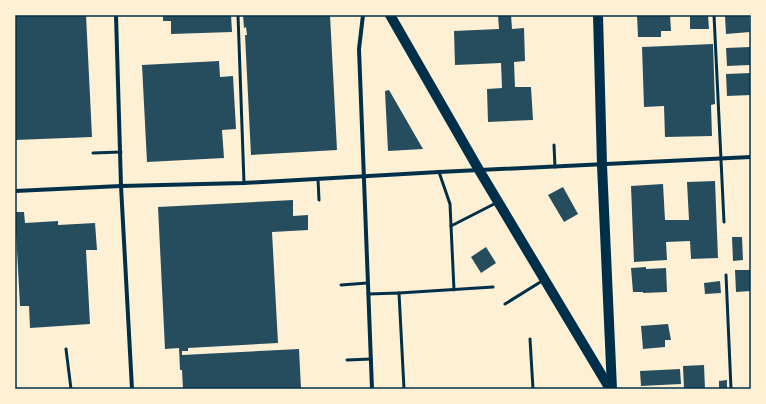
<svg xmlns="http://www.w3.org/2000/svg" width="766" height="404" font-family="'Archivo Narrow',sans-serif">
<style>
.building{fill:#264d5e}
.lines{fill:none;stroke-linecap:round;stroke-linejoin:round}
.service{stroke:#003049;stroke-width:3}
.minor{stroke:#003049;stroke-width:4}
.primary{stroke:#003049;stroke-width:10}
.neatline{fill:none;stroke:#003049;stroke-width:1.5}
</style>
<rect width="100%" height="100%" fill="#fdf0d5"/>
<g class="building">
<polygon points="15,15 86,15 92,137 15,140"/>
<polygon points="163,15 231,15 232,32 171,34 171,21 163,21"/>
<polygon points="243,15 330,15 337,150 251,155 245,35 247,35 246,27 244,28"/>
<polygon points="498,15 511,15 512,29 524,28 525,61 514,62 515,87 531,87 533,120 488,122 487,89 502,88 501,63 455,65 454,31 499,29"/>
<polygon points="637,15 670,15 671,31 661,31 661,37 638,37"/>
<polygon points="690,15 708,15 709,29 690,29"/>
<polygon points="749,15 750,32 726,34 725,16"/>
<polygon points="713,44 715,104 711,105 712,136 665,137 664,106 644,107 642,47"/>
<polygon points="750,47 750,65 727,66 726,48"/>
<polygon points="219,61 220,77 233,76 236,129 222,130 224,158 147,162 142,65"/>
<polygon points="751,73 751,95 727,96 726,74"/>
<polygon points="389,90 423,149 388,151 385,91"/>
<polygon points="715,181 718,258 691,259 690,241 666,242 667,260 634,262 631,186 663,184 665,220 689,220 687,182"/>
<polygon points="563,187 578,214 564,222 548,195"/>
<polygon points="293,200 293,216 308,215 308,230 272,232 278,343 188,348 188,351 182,351 182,355 299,349 301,389 183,389 182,370 180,370 179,348 165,349 158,207"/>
<polygon points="15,212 24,212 25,223 58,221 58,225 95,223 97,250 86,250 90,324 30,328 29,306 20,306"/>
<polygon points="732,237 742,237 743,260 733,261"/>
<polygon points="486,247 496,263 481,273 471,257"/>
<polygon points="646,267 646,269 666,268 667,292 643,293 643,292 633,292 631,268"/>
<polygon points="735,270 751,270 751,291 736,292"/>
<polygon points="720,281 721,293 705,294 704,283"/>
<polygon points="668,324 671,340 665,340 665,347 643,349 641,326"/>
<polygon points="704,365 705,389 684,389 683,366"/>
<polygon points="680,369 681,384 641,386 640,371"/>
<polygon points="727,380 727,389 719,389 719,381"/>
</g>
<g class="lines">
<g class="service">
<polyline points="238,15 244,183"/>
<polyline points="714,15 724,222"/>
<polyline points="554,145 555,167"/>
<polyline points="93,153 121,152"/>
<polyline points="439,172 450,204 454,290"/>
<polyline points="318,179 319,200"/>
<polyline points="451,226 496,203"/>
<polyline points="726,275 731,389"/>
<polyline points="341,285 367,283"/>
<polyline points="399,293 493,287"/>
<polyline points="368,294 399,293 404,389"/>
<polyline points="505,304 542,281"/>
<polyline points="530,339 533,389"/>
<polyline points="66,349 71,389"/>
<polyline points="347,360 371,359"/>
</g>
<g class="minor">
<polyline points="116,15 121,186 132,389"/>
<polyline points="363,15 359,49 372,389"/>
<polyline points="15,191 121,186 244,183 439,172 751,157"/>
</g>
<g class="primary">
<polyline points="390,15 479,170 610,389"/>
<polyline points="598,15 602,165 612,389"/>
</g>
</g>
<rect width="766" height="404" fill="none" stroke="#fdf0d5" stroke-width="32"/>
<rect x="16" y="16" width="734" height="372" class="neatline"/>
</svg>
